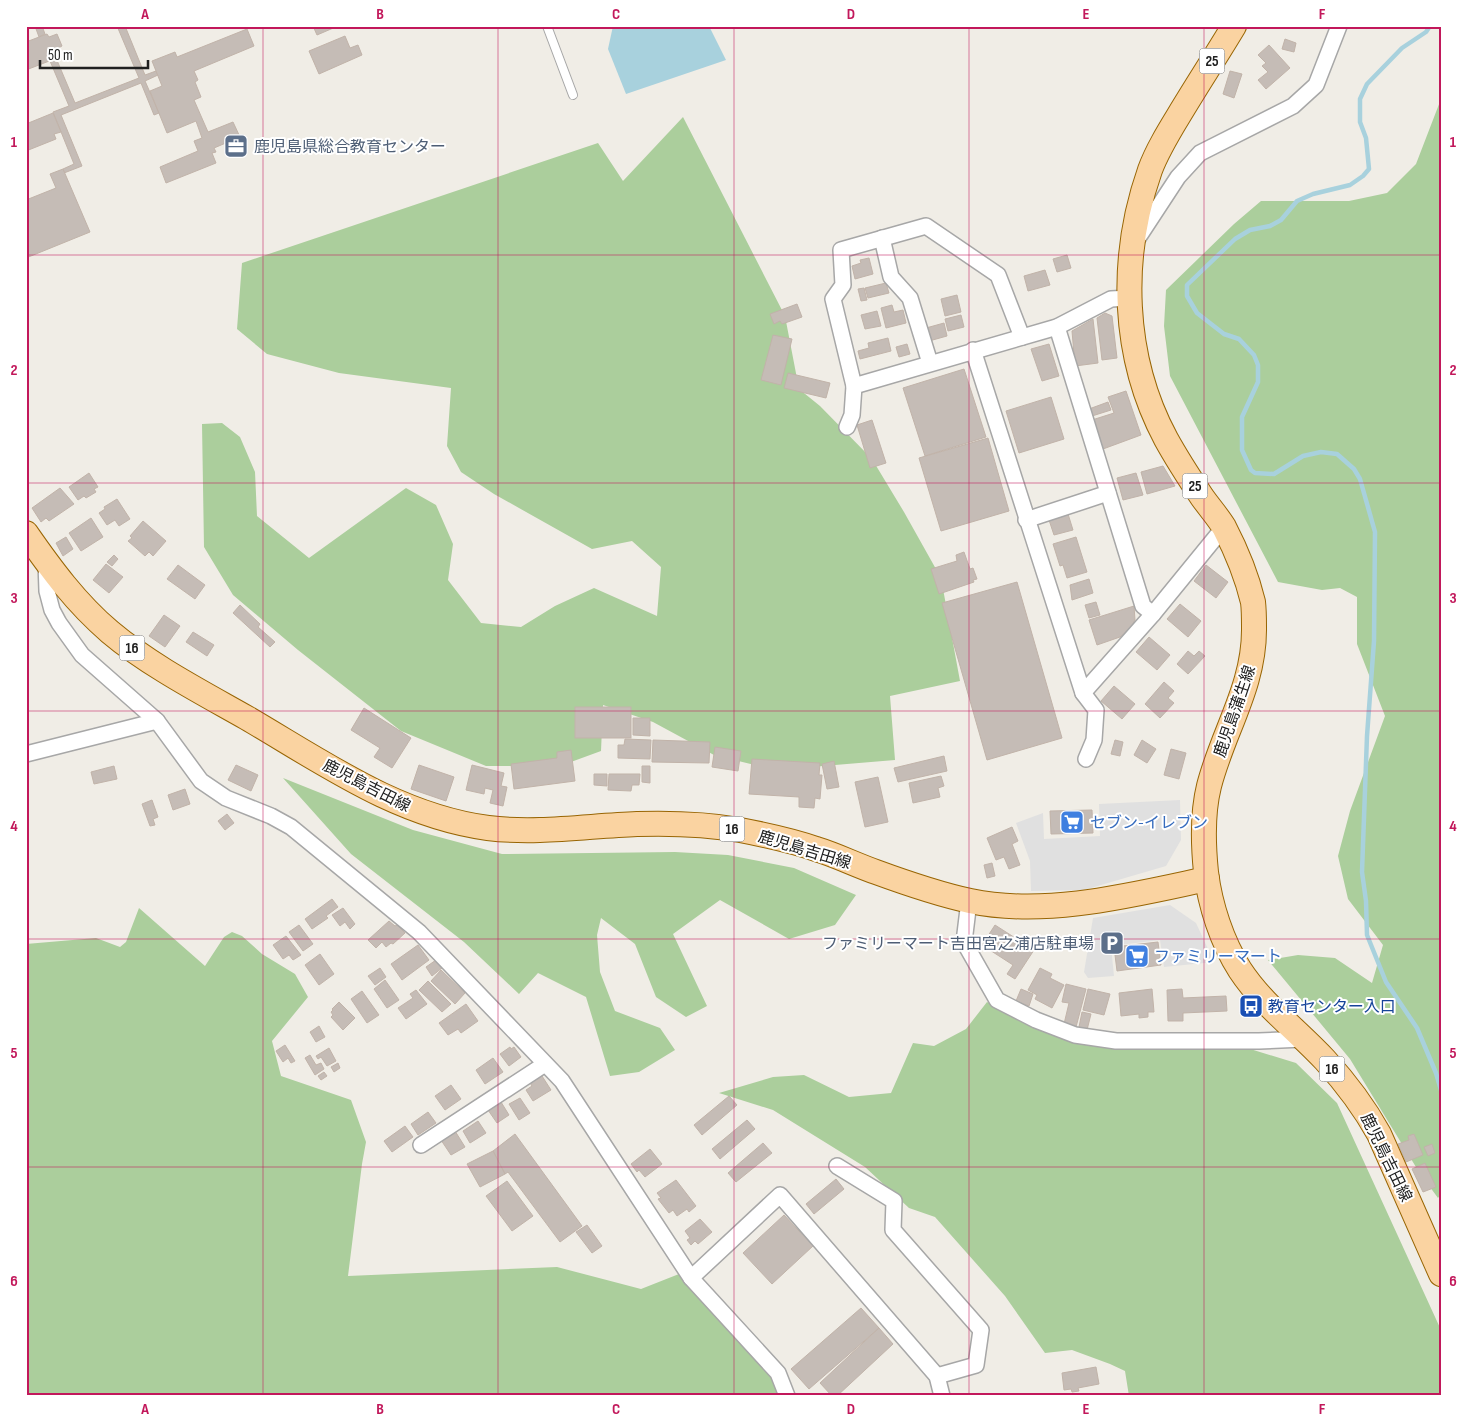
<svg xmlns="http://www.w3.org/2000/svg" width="1467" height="1422" font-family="'Sofia Sans Condensed','Noto Sans JP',sans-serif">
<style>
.forest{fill:#abce9c}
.parking{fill:#e0e0e0}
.water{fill:#a8d1dd}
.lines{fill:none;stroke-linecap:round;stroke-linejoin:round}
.stream{stroke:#a8d1dd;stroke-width:4.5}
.building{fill:#c5bcb6;stroke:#c1b3a9}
.lane-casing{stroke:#a7a7a7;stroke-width:10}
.street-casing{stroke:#a7a7a7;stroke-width:18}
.primary-casing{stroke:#986503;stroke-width:26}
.lane{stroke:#fff;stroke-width:8}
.street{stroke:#fff;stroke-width:15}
.primary{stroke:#fad3a1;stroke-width:24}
.grid{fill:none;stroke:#c2185b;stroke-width:1;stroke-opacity:0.55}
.labels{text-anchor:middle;stroke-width:4;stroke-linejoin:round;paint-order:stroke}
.shield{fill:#fff;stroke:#636363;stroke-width:1}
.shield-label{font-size:15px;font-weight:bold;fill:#202020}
.service-label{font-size:16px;fill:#4e5e75;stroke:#fff;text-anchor:start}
.street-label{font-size:16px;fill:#202020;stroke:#fff}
.shop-label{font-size:16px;fill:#366cbe;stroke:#fff;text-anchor:start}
.transit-label{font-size:16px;fill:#164399;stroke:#fff;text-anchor:start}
.neatline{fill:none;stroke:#c2185b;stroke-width:2}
.grid-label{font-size:16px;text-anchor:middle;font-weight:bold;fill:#c2185b}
</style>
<rect width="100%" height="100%" fill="#f0ede6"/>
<g class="forest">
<polygon points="1441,99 1441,1194 1438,1198 1419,1172 1350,1059 1268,960 1298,955 1335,958 1372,983 1383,945 1348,899 1338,856 1350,811 1385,716 1357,644 1357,597 1340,588 1322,590 1278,582 1170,376 1164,326 1166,290 1234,224 1261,201 1349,201 1387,193 1416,164"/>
<polygon points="683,117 785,316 799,389 820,406 872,459 904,512 941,578 960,681 890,696 895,760 775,770 714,755 653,722 603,705 601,751 560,766 486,766 401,731 298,650 233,595 204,547 202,424 222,423 240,437 255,472 257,516 309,558 406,488 436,505 453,544 448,580 481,623 521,627 555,606 594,588 657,616 661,567 632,541 592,549 494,494 461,472 447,446 451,388 339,373 267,354 237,329 242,263 598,143 623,181"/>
<polygon points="283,778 413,830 502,854 675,852 728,855 794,868 856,895 835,925 789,939 720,900 673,934 707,1006 686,1017 656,997 635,944 601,918 597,935 600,972 615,1011 660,1028 675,1050 639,1072 610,1076 586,997 538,973 519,994 464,942 351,854"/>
<polygon points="139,908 205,966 224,937 232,932 242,936 262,954 295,974 308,997 272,1041 281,1076 351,1100 366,1142 362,1164 348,1276 557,1267 641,1289 679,1274 772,1376 779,1396 26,1396 26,944 96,938 120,947 126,942"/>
<polygon points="987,1002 1044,1031 1247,1048 1296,1063 1337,1103 1441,1330 1441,1396 1129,1396 1125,1371 1110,1364 1072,1350 1045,1353 1005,1296 935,1217 909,1208 865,1167 773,1110 719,1093 773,1077 804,1075 849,1097 891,1093 913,1043 934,1046 966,1029"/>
</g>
<g class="parking">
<polygon points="1180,800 1181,840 1166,866 1084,890 1031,891 1030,861 1016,823 1043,813 1044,839 1100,836 1099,804"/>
<polygon points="1170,905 1196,923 1214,962 1164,967 1160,940 1111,946 1114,976 1088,978 1084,972 1093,918"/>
</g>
<polygon class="water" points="613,26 709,26 726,60 626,94 608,49"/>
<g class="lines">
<polyline class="stream" points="1430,26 1426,32 1402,48 1367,84 1360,99 1360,122 1366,138 1369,169 1363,176 1350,185 1313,194 1297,201 1281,220 1270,226 1250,230 1235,239 1187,285 1187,296 1197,313 1224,334 1239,339 1254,355 1258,365 1258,382 1242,417 1242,450 1251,470 1255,473 1274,474 1303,456 1321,452 1337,454 1354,469 1360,479 1375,532 1374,641 1367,736 1362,872 1366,901 1367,935 1386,982 1417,1028 1436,1073 1441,1090"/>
</g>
<g class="building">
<polygon points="35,26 42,26 45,34 39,37"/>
<polygon points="117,26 125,26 145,75 156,71 158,75 145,81 159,113 154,115 141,83 61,115 82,166 64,173 63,169 74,164 53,112 69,106 50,61 56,58 75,103 139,78"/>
<polygon points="313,26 338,26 317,35"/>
<polygon points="247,29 254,46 194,71 198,80 195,82 201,97 194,100 208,132 233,122 240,137 214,148 216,152 212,153 216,163 166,183 160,167 198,151 194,141 202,138 196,121 167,133 150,91 162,86 152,61 175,52 177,57"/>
<polygon points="47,34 49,37 57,34 62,46 54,50 57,58 26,70 26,42"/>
<polygon points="345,36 350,48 358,45 362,55 319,74 309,51"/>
<polygon points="1285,39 1296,43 1294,52 1282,49"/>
<polygon points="1269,45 1290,68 1266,89 1258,80 1268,72 1262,66 1266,63 1258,55"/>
<polygon points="1230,71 1242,74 1234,98 1223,94"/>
<polygon points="53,113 61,132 54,134 56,139 26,151 26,124"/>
<polygon points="63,169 90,232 26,258 26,200 56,188 50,174"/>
<polygon points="1067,255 1071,268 1057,272 1053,259"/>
<polygon points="869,258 873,274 855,279 852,266 861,263 860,260"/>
<polygon points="1045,270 1050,285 1028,291 1024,276"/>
<polygon points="886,283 889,293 868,298 865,288"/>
<polygon points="864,288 867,300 861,301 858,289"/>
<polygon points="957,295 961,312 945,316 941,299"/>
<polygon points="797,304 802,317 782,324 780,321 774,324 770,314"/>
<polygon points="892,305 894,312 903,310 906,323 886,328 881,308"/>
<polygon points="877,311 881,326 865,329 861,315"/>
<polygon points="1105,313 1112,316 1117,358 1102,360 1097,318"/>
<polygon points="961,315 964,327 948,331 945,319"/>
<polygon points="1093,319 1098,363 1075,366 1072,331"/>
<polygon points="944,323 947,336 929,341 926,328"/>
<polygon points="773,335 792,339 781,385 761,380"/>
<polygon points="888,338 891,351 860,359 858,351 869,348 868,343"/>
<polygon points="907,344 910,354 899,357 896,347"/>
<polygon points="1049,344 1059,376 1042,381 1031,349"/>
<polygon points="964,369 986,437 925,456 903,388"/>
<polygon points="788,373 830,383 826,398 784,388"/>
<polygon points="1126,391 1141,435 1103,449 1092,420 1114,413 1108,397"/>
<polygon points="1051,397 1064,439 1019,453 1006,411"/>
<polygon points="1108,402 1111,410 1092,416 1089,409"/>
<polygon points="872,420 886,463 870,468 857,425"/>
<polygon points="988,438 1009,511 941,531 919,458"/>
<polygon points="1163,466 1175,486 1147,494 1141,472"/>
<polygon points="89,473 98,487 94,489 96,492 86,498 84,496 78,500 69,487"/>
<polygon points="1136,473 1143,495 1123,500 1117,478"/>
<polygon points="60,488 74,504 49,521 46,518 41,522 32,508"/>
<polygon points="117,499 130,519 119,526 115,520 107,525 99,513 105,509 104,507"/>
<polygon points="1068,514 1073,530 1054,535 1049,520"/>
<polygon points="91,518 103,537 81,551 69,533"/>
<polygon points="143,521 166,541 153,556 149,552 145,556 128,541 132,538 130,536"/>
<polygon points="66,537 73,549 63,556 56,543"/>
<polygon points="1076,537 1087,572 1067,578 1063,565 1060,566 1053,544"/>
<polygon points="964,552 970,569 973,568 977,579 973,580 974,582 939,594 931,569 957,561 956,555"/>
<polygon points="114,555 118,559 112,566 107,562"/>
<polygon points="106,564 123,577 109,593 93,580"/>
<polygon points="178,565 205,585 195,599 167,579"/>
<polygon points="1206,565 1228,582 1216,598 1194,581"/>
<polygon points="1089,579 1093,593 1072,600 1070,585"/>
<polygon points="1017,582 1062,738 987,760 942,603"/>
<polygon points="1096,602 1100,615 1089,618 1085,605"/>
<polygon points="1180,604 1201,621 1188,637 1167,619"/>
<polygon points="240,605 260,624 258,627 275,642 270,647 233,613"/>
<polygon points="1134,606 1135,620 1131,627 1120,637 1097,645 1089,620"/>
<polygon points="164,615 180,626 165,647 149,636"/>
<polygon points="193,632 214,645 207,656 186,642"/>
<polygon points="1149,637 1170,655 1157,670 1136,652"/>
<polygon points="1188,651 1194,656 1199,651 1205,656 1188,674 1177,664"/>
<polygon points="1164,682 1174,691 1168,698 1174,703 1160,718 1145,704"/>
<polygon points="1114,686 1135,704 1122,719 1101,701"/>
<rect x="575" y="707" width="56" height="31"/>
<polygon points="364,708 411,738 392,768 374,757 380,748 351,730"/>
<polygon points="633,718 650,718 650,736 633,735"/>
<polygon points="625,739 651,740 650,759 618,758 618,745 624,745"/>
<polygon points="653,740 710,742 709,763 652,762"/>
<polygon points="1115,740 1123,742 1120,756 1111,754"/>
<polygon points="1142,740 1156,749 1147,763 1134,755"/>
<polygon points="715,747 741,751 738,771 712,767"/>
<polygon points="1171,749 1186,753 1179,779 1164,775"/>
<polygon points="571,750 575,781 514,789 511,764 557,758 557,752"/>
<polygon points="944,756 947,771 898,782 894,768"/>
<polygon points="752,759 820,763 819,775 822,775 820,799 815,798 814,808 799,807 799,797 749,794"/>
<polygon points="834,761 839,787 827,789 822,764"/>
<polygon points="236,765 258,775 251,791 228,780"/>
<polygon points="419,765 454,777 446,801 411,789"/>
<polygon points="472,765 504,773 501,786 507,787 503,806 490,803 493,790 485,788 484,794 466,790"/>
<polygon points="114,766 117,779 94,784 91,772"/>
<polygon points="642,766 650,766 650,783 642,782"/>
<polygon points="594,774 607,774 607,786 594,785"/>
<polygon points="609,774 640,774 639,785 632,785 631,791 608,790"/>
<polygon points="941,776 944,786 938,788 940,797 913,803 909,783"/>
<polygon points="878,777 888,822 865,827 855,782"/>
<polygon points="185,789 190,804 173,810 168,795"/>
<polygon points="152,800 158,817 153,819 155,825 150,826 142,804"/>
<polygon points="1092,810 1093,833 1051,834 1050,811"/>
<polygon points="227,814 234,823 225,830 218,821"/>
<polygon points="1012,827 1018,841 1012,844 1020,865 1009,869 1004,857 996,860 987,838"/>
<polygon points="992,863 995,876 987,878 984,865"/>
<polygon points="332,899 338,907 326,916 328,918 312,929 305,919"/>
<polygon points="343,908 355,924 350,929 345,922 340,926 332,915"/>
<polygon points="389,921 395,926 397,925 405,933 393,944 391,943 386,947 382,942 376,948 368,940"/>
<polygon points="299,925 313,944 303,951 289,932"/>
<polygon points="995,925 1034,950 1015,979 1007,974 1013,965 982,945"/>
<polygon points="286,936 301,955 293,960 289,955 283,959 273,945"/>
<polygon points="1158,942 1161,965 1117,971 1114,947"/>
<polygon points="418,945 429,960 402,980 391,964"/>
<polygon points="320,954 334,974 319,985 305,965"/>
<polygon points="436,960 442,968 432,976 426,967"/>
<polygon points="380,968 386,977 375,985 368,976"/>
<polygon points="1040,968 1052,974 1050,978 1064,985 1052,1008 1035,999 1037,995 1028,990"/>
<polygon points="441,970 465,993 455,1004 431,981"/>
<polygon points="385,980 399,1000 387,1008 374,989"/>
<polygon points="428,981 451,1004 442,1012 419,990"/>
<polygon points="1066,984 1086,989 1076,1027 1064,1024 1069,1003 1062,1002"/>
<polygon points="1021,989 1033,994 1029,1006 1016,1001"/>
<polygon points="1088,989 1110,994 1104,1015 1083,1010"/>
<polygon points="1152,989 1154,1012 1148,1012 1148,1017 1139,1018 1139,1014 1121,1016 1119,993"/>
<polygon points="1182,989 1183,998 1226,996 1227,1011 1183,1013 1183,1021 1168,1021 1167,990"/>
<polygon points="416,990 427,1004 406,1019 398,1008 413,998 410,994"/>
<polygon points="362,991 379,1015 367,1023 351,999"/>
<polygon points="339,1002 355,1018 343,1030 331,1017 333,1015 331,1012 333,1010 332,1009"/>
<polygon points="466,1004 478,1021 461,1033 458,1029 448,1035 439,1023"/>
<polygon points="1082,1012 1091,1014 1087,1030 1079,1027"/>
<polygon points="319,1026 325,1037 316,1042 310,1032"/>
<polygon points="285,1045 295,1061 291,1063 288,1058 283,1062 276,1051"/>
<polygon points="510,1047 511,1049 514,1047 521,1057 509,1066 500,1054"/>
<polygon points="329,1048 336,1061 327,1066 321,1057 318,1059 316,1056"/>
<polygon points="310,1055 316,1065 321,1063 324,1069 315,1075 305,1058"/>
<polygon points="493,1058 503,1072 485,1084 476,1070"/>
<polygon points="338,1063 340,1068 334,1072 331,1067"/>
<polygon points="324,1072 327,1076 321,1080 318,1076"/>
<polygon points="542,1076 551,1090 533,1101 526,1090 532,1086 530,1083"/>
<polygon points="451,1085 461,1099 445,1110 435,1096"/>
<polygon points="729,1096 737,1105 702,1135 694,1125"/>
<polygon points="520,1098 530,1113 519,1120 509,1104"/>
<polygon points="501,1102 509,1115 497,1123 488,1110"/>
<polygon points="428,1112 436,1123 418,1135 411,1124"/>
<polygon points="747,1120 755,1129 720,1159 712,1149"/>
<polygon points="478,1121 486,1133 470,1143 463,1131"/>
<polygon points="405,1126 413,1137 392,1152 384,1141"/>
<polygon points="455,1131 465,1147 451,1155 441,1140"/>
<polygon points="515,1134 582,1226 560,1242 508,1172 505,1174 493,1151"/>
<polygon points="1414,1134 1423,1155 1406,1162 1398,1144 1409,1140 1408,1136"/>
<polygon points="763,1143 772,1153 736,1182 728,1173"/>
<polygon points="1432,1144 1435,1153 1428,1156 1424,1147"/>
<polygon points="650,1149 662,1164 645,1177 639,1170 637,1172 631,1164"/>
<polygon points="493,1151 505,1174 480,1187 467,1164"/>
<polygon points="1425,1163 1436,1187 1423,1192 1412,1169"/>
<polygon points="836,1179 844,1189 814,1214 806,1204"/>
<polygon points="676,1180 696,1206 689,1212 687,1209 677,1216 673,1210 669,1213 658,1199 661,1198 657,1193"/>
<polygon points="507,1181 533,1216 512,1231 486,1196"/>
<polygon points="784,1215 813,1246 772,1284 743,1253"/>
<polygon points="700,1219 712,1232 698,1244 695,1241 691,1245 687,1240 690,1238 685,1231"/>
<polygon points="587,1225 602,1246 592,1253 576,1232"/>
<polygon points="861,1308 879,1328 809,1389 791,1369"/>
<polygon points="879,1328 893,1344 837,1396 832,1396 820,1383"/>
<polygon points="1096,1367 1099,1384 1078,1388 1079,1391 1072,1392 1071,1389 1064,1390 1062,1373"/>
</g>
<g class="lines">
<g class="lane-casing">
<polyline id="lane" points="547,26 573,95"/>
</g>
<g class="street-casing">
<g id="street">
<polyline points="882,238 891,277 910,298 930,363"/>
<polyline points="1138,238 1178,177 1200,153 1293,106 1316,85 1339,26"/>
<polyline points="1057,327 1143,606 1153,614"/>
<polyline points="973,350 1083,693 1096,710 1094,740 1086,759"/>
<polyline points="854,386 833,299 843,285 841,250 926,226 998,275 1022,337"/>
<polyline points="847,427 852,415 854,386 1057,327 1111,299 1129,298"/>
<polyline points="1026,520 1108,493"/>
<polyline points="46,562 47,591 52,610 59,623 82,655 157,721 201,781 226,798 271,816 291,827 419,932 562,1081 691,1278 778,1373 787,1396"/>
<polyline points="1083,693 1153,614 1224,527"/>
<polyline points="26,754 157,721"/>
<polyline points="969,901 964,942 997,1000 1036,1020 1075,1035 1116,1041 1259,1041 1303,1039"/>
<polyline points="421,1145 545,1064"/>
<polyline points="837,1166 894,1201 893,1230 981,1330 976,1365 937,1376"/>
<polyline points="691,1278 780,1195 937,1376 942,1396"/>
</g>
</g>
<g class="primary-casing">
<g id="primary">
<path d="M1234 26C1216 56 1197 85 1179 115 1168 133 1157 151 1150 170 1119 258 1122 357 1166 439 1177 459 1190 479 1202 497 1209 507 1218 517 1224 527 1236 550 1247 577 1253 602 1254 610 1254 618 1254 627 1255 686 1223 731 1209 786 1202 814 1203 843 1206 872 1210 905 1222 942 1240 970 1263 1005 1297 1030 1325 1060 1346 1083 1364 1107 1379 1134L1441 1274"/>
<path d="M26 533C51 569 76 603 110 632 149 665 203 693 247 718 324 763 398 816 488 828 537 834 587 826 637 824 671 823 706 824 740 830 766 835 791 840 816 849 836 855 856 865 876 872 906 883 938 894 970 901 1046 917 1132 895 1207 879"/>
</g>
</g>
<use href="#lane" class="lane"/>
<use href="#street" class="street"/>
<use href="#primary" class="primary"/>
</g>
<path class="grid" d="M263 26V1396M498 26V1396M734 26V1396M969 26V1396M1204 26V1396M26 255H1441M26 483H1441M26 711H1441M26 939H1441M26 1167H1441"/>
<defs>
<g id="office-square" transform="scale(1.25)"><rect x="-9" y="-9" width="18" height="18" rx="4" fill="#5c6f8a" stroke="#fff"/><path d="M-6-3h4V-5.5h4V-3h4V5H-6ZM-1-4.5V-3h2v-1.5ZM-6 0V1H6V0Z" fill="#fff"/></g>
<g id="supermarket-square" transform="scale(1.25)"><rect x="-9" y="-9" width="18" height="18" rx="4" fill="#3f7fe0" stroke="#fff"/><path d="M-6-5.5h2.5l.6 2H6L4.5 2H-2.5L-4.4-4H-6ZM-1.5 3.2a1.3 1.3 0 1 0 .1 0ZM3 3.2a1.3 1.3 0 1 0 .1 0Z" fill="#fff"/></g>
<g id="parking-square" transform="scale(1.25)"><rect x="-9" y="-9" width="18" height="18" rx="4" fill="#5c6f8a" stroke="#fff"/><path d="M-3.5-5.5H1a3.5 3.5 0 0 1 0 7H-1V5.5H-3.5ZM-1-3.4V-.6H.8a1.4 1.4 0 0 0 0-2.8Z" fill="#fff"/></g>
<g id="bus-square" transform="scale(1.25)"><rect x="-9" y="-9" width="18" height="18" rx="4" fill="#1a4fb4" stroke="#fff"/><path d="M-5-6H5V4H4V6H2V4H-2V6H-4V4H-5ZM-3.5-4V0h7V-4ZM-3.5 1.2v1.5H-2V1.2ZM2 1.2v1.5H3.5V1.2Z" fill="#fff"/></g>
</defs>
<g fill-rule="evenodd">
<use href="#office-square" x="236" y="146"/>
<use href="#supermarket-square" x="1072" y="822"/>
<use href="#parking-square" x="1112" y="943"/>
<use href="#supermarket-square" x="1137" y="956"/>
<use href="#bus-square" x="1251" y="1006"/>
</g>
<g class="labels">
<g class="shield">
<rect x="1199.5" y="48.5" width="25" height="25" rx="4"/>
<rect x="1182.5" y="473.5" width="25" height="25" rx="4"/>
<rect x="119.5" y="635.5" width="25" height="25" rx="4"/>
<rect x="719.5" y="816.5" width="25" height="25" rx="4"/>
<rect x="1319.5" y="1056.5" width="25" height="25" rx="4"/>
</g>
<g class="shield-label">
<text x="1212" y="66">25</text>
<text x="1195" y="491">25</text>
<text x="132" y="653">16</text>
<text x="732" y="834">16</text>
<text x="1332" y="1074">16</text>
</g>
<g class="service-label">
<text x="254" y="152">鹿児島県総合教育センター</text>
<text x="1094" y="949" text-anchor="end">ファミリーマート吉田宮之浦店駐車場</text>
</g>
<g class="street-label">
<text transform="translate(1234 711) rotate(-71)" y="6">鹿児島蒲生線</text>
<text transform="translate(367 785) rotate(27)" y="6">鹿児島吉田線</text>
<text transform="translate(805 849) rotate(17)" y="6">鹿児島吉田線</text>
<text transform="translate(1387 1157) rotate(64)" y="6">鹿児島吉田線</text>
</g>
<g class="shop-label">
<text x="1090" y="828">セブン-イレブン</text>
<text x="1154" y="962">ファミリーマート</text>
</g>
<g class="transit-label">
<text x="1268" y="1012">教育センター入口</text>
</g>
</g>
<rect width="1467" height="1422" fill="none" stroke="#ffffff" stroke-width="55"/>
<path d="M40 60v8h108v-8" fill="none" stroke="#202020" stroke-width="2.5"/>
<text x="48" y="60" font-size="15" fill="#202020" stroke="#ffffff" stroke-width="4" paint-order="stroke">50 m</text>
<rect x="28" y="28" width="1412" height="1366" class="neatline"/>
<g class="grid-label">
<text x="145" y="19">A</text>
<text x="380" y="19">B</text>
<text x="616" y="19">C</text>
<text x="851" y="19">D</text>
<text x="1086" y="19">E</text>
<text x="1322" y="19">F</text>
<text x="14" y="147">1</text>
<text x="1453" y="147">1</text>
<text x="14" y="375">2</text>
<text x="1453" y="375">2</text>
<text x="14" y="603">3</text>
<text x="1453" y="603">3</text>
<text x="14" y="831">4</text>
<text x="1453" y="831">4</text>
<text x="14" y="1058">5</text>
<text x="1453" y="1058">5</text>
<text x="14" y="1286">6</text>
<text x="1453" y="1286">6</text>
<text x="145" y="1414">A</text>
<text x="380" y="1414">B</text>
<text x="616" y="1414">C</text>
<text x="851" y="1414">D</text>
<text x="1086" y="1414">E</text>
<text x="1322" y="1414">F</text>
</g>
</svg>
